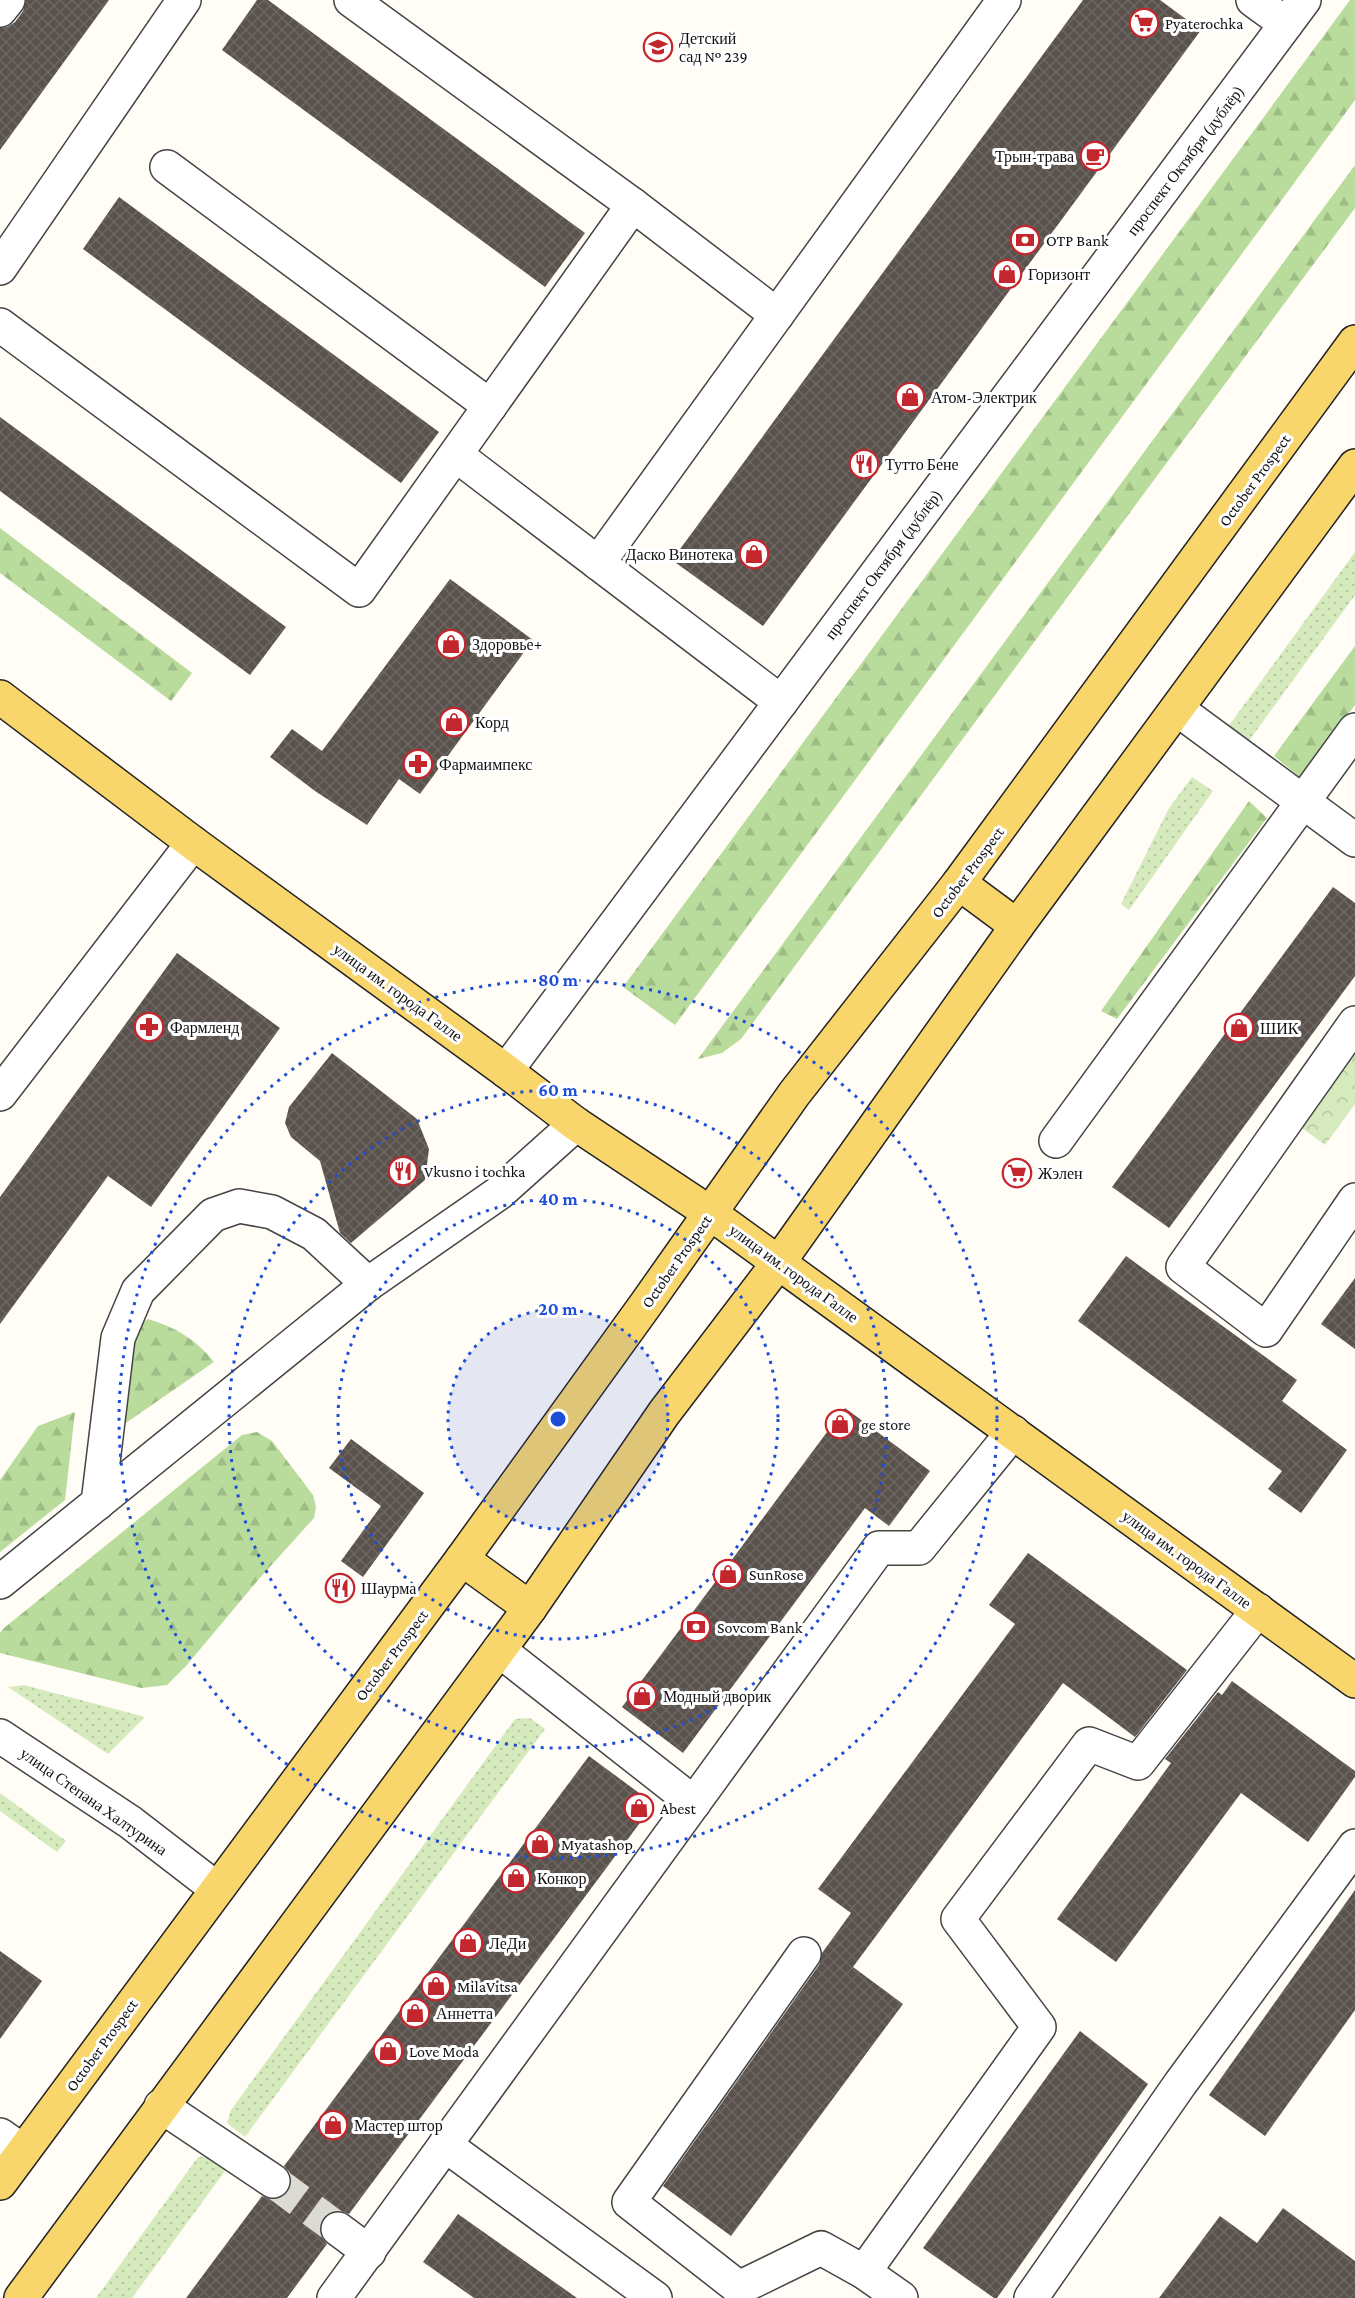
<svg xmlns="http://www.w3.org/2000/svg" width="1355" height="2298" font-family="'Crimson Pro',serif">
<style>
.grass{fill:url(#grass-dots)}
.forest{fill:url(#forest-firs)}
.park{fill:url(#park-crowns)}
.building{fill:url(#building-cross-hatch)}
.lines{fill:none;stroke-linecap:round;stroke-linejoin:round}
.minor-tunnel{stroke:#dbdad3;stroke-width:33;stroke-dasharray:33 16;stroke-linecap:butt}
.minor-casing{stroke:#444;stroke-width:36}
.major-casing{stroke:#222;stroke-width:36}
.minor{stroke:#fff;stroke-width:33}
.major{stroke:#f9d66b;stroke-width:33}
.ring{fill:none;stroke:#1d4ed8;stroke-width:3;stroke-dasharray:3 6}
.labels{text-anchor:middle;stroke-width:6;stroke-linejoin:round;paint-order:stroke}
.poi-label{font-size:16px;fill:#111;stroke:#fff;text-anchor:start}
.street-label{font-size:16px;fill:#111;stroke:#fff}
.centre{fill:#1d4ed8;stroke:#fff;stroke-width:3}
.ring-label{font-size:18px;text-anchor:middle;font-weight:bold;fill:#1d4ed8;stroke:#fff;stroke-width:6;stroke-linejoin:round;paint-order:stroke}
</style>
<defs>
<pattern id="grass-dots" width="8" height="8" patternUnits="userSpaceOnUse" patternTransform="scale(1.5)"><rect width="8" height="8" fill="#d5ebbd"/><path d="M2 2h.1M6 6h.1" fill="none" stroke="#b6c8a1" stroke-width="1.8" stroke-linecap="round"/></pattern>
<pattern id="forest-firs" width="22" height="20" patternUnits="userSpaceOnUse" patternTransform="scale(1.5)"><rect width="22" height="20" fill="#b9dc9c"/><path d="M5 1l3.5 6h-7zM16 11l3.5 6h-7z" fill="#9ebc85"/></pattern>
<pattern id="park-crowns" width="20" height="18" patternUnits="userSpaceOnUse" patternTransform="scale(1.5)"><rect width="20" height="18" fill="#d5ebbd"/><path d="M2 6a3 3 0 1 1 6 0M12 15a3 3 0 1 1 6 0" fill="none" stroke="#b6c8a1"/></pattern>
<pattern id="building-cross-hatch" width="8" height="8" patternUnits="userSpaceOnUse" patternTransform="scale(1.5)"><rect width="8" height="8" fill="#5a524d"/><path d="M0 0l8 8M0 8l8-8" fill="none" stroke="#6d6662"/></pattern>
</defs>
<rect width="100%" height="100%" fill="#fffdf5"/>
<g class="grass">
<polygon points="1355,552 1355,595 1245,746 1225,731"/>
<polygon points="1192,777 1213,791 1129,910 1121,904 1169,808"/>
<polygon points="24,1685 145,1717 108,1754 8,1687"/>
<polygon points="530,1718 545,1729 245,2137 227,2123 231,2110 515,1719"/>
<polygon points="0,1793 66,1841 57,1852 0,1811"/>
<polygon points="213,2156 228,2167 132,2298 96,2298 198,2157"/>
</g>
<g class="forest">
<polygon points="1350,0 1355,0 1355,100 675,1025 623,987"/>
<polygon points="1355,165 1355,208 741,1039 722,1053 698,1059"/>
<polygon points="0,528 192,673 171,701 0,573"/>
<polygon points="1355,646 1355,705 1301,778 1274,756"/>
<polygon points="1249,801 1267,818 1117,1019 1101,1011"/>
<path d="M148 1319C175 1327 197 1340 214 1362L120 1427 131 1330Z"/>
<polygon points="75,1412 65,1500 0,1552 0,1480 38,1426"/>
<polygon points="257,1432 272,1441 313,1495 316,1507 314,1518 258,1580 186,1666 167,1685 141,1688 0,1653 0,1633 4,1628 242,1435"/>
</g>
<polygon class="park" points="1355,1040 1355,1104 1325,1145 1295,1123"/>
<g class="building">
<polygon points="26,0 109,0 0,150 0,28 7,27 15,22 23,11"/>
<polygon points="257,0 268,0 585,233 545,287 222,50"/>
<polygon points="1083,0 1160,0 1201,30 763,626 672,560"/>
<polygon points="119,197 439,432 401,483 83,249"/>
<polygon points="0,417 286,627 250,675 0,491"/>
<polygon points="450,579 533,640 420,794 399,779 367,825 315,791 270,757 292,729 322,751"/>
<polygon points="1333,887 1355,903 1355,976 1169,1228 1112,1187"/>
<polygon points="177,953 280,1028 151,1207 108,1176 0,1324 0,1197"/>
<polygon points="332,1053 417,1119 429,1149 425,1180 351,1243 340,1233 320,1161 291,1137 285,1123 289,1107"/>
<polygon points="1126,1256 1297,1380 1282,1401 1347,1450 1301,1513 1268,1489 1282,1471 1078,1321"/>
<polygon points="1355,1278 1355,1349 1321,1324"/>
<polygon points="845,1408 930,1471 889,1526 865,1508 683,1753 622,1707"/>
<polygon points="351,1439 424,1493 363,1577 341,1561 381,1506 329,1468"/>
<polygon points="1028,1553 1187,1670 1135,1737 1063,1683 853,1967 903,2004 731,2236 663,2186 819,1965 822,1953 851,1913 818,1889 1015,1624 989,1605"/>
<polygon points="1232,1681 1355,1771 1355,1777 1308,1842 1241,1793 1116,1962 1057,1919 1171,1763 1165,1759 1218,1692 1222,1695"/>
<polygon points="589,1756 654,1804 616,1855 349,2214 341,2211 331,2212 323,2218 319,2227 321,2236 327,2244 287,2298 186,2298 262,2196 272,2200 281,2198 288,2192 292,2182 290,2173 284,2166"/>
<polygon points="1355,1890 1355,2010 1265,2136 1209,2095"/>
<polygon points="0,1951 42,1981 0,2039"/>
<polygon points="1080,2031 1148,2084 997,2298 994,2298 923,2248"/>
<polygon points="1283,2208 1355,2261 1355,2298 1159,2298 1220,2216 1257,2243"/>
<polygon points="458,2214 577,2298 474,2298 423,2262"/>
</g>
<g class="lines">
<polyline class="minor-tunnel" points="273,2181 338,2229"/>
<g class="minor-casing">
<g id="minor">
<polyline points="351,0 633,205 777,315"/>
<polyline points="1253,0 1286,24"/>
<polyline points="0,10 8,0"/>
<polyline points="167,167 490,406"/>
<polyline points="0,268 184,0"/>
<polyline points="0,325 359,590 633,205"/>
<polyline points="456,455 781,702"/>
<polyline points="598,563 1004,0"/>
<polyline points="1177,709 1355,840"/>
<polyline points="1355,1023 1183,1267 1266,1330 1355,1200"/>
<polyline points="506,1071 1304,0"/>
<polyline points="0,1094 193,843"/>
<polyline points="1056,1141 1355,730"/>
<polyline points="98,1503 118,1338 138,1291 213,1215 239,1206 272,1212 314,1234 368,1284"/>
<polyline points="0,1582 368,1284 499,1193 576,1124"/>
<polyline points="499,1650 694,1803"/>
<polyline points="0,1736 130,1822 217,1889"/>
<polyline points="804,1954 629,2202 739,2288 821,2248 864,2272 901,2298"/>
<polyline points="161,2106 273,2181"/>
<polyline points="0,2135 23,2151"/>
<polyline points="445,2145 655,2298"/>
<polyline points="338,2229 369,2252"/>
<polyline points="864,2272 1039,2027 958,1919 1089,1744 1138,1763 1258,1610"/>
<polyline points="334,2298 879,1548 919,1548 1013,1432"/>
<polyline points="1031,2298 1180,2084 1355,1846"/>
</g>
</g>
<g class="major-casing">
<g id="major">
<polyline points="0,697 193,843 506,1071 576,1124 710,1213 1355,1681"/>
<polyline points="959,883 1017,926"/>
<polyline points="462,1559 530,1608"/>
<polyline points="0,2183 462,1559 646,1304 794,1094 959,883 1355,342"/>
<polyline points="21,2298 530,1608 664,1413 779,1262 1017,926 1355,466"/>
</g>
</g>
<use href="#minor" class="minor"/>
<use href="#major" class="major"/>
</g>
<circle cx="558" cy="1419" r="110" fill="#1d4ed8" fill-opacity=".12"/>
<g class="ring">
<circle cx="558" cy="1419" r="110"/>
<circle cx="558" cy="1419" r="220"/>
<circle cx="558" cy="1419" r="329"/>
<circle cx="558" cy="1419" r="439"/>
</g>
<defs>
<g id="supermarket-ring" transform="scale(1.5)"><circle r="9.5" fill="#fff" stroke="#c4262e" stroke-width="1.5"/><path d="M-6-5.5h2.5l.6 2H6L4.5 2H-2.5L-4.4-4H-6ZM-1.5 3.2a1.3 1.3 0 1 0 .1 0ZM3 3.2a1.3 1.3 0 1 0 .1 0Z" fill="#c4262e"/></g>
<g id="school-ring" transform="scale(1.5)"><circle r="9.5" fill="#fff" stroke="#c4262e" stroke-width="1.5"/><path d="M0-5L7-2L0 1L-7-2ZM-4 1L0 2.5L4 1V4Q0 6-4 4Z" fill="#c4262e"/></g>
<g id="cafe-ring" transform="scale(1.5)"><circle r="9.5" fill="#fff" stroke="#c4262e" stroke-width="1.5"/><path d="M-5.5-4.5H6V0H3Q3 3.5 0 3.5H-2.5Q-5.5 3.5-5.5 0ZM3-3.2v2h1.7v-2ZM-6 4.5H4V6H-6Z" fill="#c4262e"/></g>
<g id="bank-ring" transform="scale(1.5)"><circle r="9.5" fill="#fff" stroke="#c4262e" stroke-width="1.5"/><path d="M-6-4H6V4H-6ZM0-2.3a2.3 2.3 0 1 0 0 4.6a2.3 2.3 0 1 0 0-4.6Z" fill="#c4262e"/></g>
<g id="shop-ring" transform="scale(1.5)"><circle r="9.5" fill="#fff" stroke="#c4262e" stroke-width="1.5"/><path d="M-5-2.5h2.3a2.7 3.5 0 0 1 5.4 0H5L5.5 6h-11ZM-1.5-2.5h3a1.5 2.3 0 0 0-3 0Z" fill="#c4262e"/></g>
<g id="restaurant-ring" transform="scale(1.5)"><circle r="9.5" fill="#fff" stroke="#c4262e" stroke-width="1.5"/><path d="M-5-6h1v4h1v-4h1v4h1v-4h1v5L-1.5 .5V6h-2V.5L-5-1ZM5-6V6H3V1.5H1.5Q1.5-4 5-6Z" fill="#c4262e"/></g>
<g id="pharmacy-ring" transform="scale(1.5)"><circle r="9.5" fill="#fff" stroke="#c4262e" stroke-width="1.5"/><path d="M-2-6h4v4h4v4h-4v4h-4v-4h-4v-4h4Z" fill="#c4262e"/></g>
</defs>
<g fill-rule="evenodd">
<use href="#supermarket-ring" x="1144" y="23"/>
<use href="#school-ring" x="658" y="47"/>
<use href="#cafe-ring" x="1095" y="156"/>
<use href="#bank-ring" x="1025" y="240"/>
<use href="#shop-ring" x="1007" y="274"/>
<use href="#shop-ring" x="910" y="397"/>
<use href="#restaurant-ring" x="864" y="464"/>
<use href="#shop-ring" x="754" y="554"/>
<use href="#shop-ring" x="451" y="644"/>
<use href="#shop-ring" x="454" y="722"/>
<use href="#pharmacy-ring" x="418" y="764"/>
<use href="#pharmacy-ring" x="149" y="1027"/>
<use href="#shop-ring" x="1239" y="1028"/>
<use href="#restaurant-ring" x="403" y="1171"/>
<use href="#supermarket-ring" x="1017" y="1173"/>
<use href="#shop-ring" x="840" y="1424"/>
<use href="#shop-ring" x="728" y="1574"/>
<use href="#restaurant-ring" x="340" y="1588"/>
<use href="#bank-ring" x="696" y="1627"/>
<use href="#shop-ring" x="642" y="1696"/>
<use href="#shop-ring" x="639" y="1808"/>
<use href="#shop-ring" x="540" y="1844"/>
<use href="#shop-ring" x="516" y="1878"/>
<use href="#shop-ring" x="468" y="1943"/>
<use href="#shop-ring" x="436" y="1986"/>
<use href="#shop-ring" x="415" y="2013"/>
<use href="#shop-ring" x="388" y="2051"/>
<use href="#shop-ring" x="333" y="2125"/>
</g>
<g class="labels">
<g class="poi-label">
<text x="1165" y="29">Pyaterochka</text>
<text x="679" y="44">Детский<tspan x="679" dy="18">сад № 239</tspan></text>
<text x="1074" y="162" text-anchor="end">Трын-трава</text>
<text x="1046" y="246">OTP Bank</text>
<text x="1028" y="280">Горизонт</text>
<text x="931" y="403">Атом-Электрик</text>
<text x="885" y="470">Тутто Бене</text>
<text x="733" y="560" text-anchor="end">Даско Винотека</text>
<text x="472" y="650">Здоровье+</text>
<text x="475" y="728">Корд</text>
<text x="439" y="770">Фармаимпекс</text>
<text x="170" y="1033">Фармленд</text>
<text x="1260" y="1034">ШИК</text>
<text x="424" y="1177">Vkusno i tochka</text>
<text x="1038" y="1179">Жэлен</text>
<text x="861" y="1430">ge store</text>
<text x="749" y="1580">SunRose</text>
<text x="361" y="1594">Шаурма</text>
<text x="717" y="1633">Sovcom Bank</text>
<text x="663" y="1702">Модный дворик</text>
<text x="660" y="1814">Abest</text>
<text x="561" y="1850">Myatashop</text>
<text x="537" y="1884">Конкор</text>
<text x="489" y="1949">ЛеДи</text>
<text x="457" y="1992">MilaVitsa</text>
<text x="436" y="2019">Аннетта</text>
<text x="409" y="2057">Love Moda</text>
<text x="354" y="2131">Мастер штор</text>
</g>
<g class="street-label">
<text transform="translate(1185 160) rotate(-53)" y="6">проспект Октября (дублёр)</text>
<text transform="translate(1254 480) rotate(-54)" y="6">October Prospect</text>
<text transform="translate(883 564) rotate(-53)" y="6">проспект Октября (дублёр)</text>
<text transform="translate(967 872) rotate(-53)" y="6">October Prospect</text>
<text transform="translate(398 992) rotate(36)" y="6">улица им. города Галле</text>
<text transform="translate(676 1261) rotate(-55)" y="6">October Prospect</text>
<text transform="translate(794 1273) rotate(36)" y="6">улица им. города Галле</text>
<text transform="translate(1187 1559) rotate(36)" y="6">улица им. города Галле</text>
<text transform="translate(391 1655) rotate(-53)" y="6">October Prospect</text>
<text transform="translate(94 1801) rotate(35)" y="6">улица Степана Халтурина</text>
<text transform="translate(101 2045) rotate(-54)" y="6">October Prospect</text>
</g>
</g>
<circle cx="558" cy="1419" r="9" class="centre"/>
<g class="ring-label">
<text x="558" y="986">80 m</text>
<text x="558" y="1096">60 m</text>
<text x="558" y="1205">40 m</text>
<text x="558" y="1315">20 m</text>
</g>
</svg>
